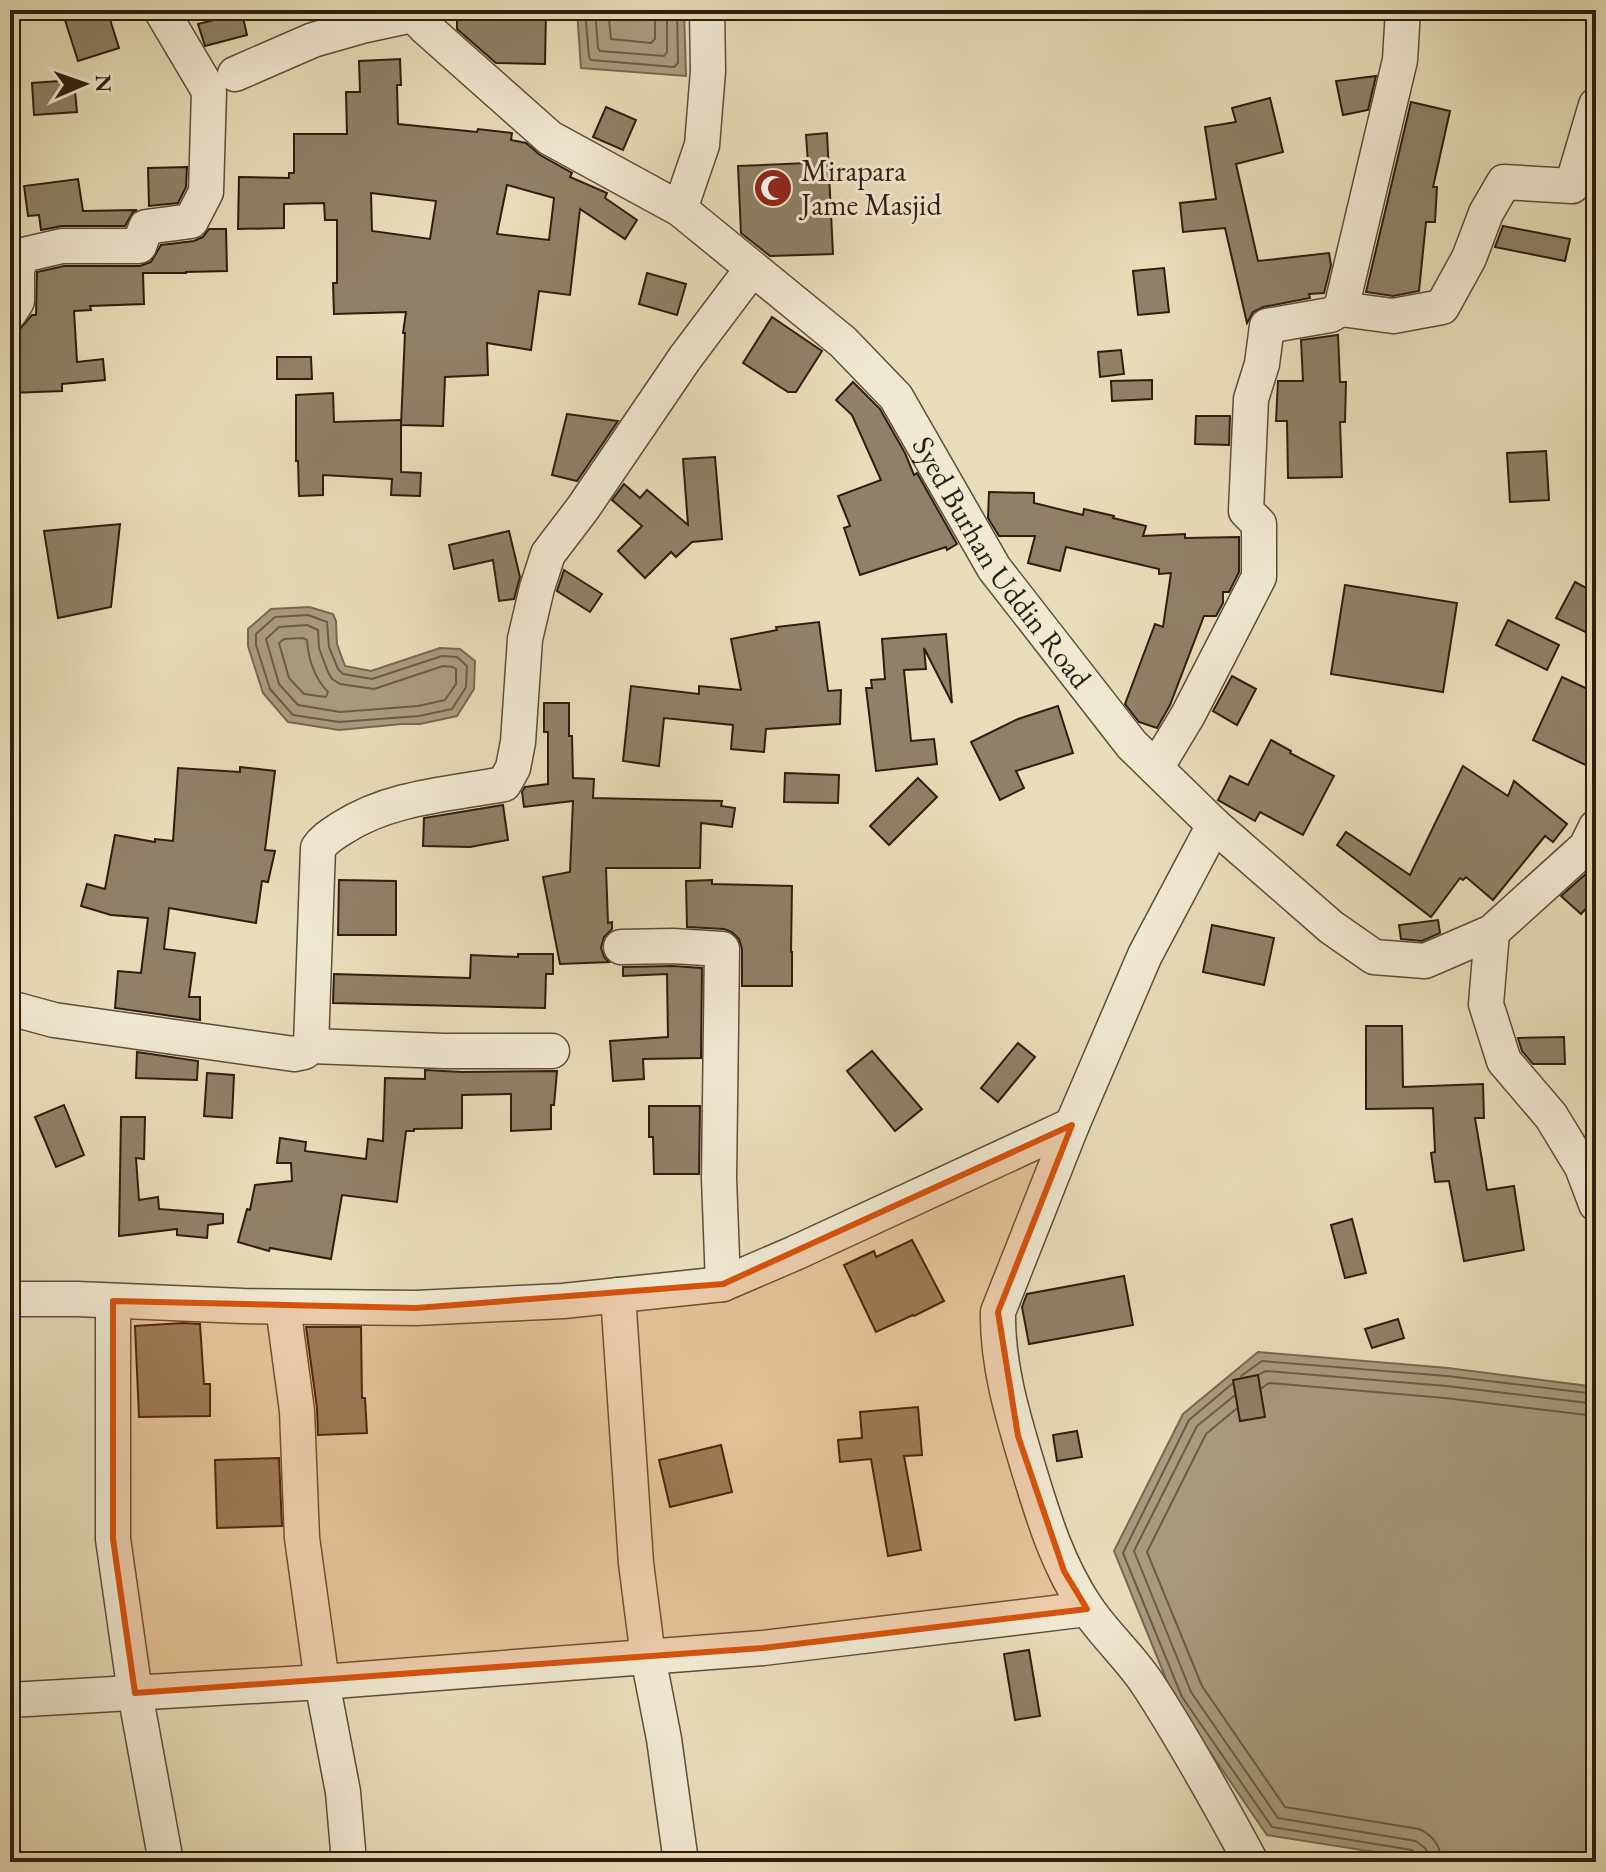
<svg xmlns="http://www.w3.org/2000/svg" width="1606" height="1872" font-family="'EB Garamond',serif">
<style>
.water{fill:#a99c7f;stroke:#786952;stroke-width:2}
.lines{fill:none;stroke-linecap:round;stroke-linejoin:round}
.shore{stroke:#6c5c47;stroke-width:2}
.building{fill:#8f8167;stroke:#2f1d0f;stroke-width:2;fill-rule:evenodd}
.minor-casing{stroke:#5d4d3a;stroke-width:37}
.minor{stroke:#f0e9d2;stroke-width:34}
.marked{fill:#d6530c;fill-opacity:0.2;stroke:#d6530c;stroke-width:6;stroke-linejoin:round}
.labels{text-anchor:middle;stroke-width:6;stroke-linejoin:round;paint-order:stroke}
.poi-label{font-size:30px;fill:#2f1d0f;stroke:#f0e9d2;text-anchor:start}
.street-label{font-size:30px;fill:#2f1d0f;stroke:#f0e9d2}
</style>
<rect width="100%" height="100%" fill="#e8ddb9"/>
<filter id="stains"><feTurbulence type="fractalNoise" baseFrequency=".0025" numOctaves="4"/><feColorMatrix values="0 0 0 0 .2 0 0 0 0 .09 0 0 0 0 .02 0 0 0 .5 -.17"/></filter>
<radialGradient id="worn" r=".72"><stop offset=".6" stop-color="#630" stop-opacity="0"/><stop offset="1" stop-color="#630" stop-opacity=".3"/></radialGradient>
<g class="water">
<polygon points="577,10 684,10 686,76 581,68"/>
<polygon points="309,607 333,614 336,621 337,644 345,666 371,671 440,648 460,649 475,661 474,689 457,716 420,724 402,724 339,730 288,722 263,693 248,646 248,629 271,609"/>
<polygon points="1258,1352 1448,1368 1596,1387 1596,1862 1447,1862 1419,1859 1267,1835 1175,1701 1114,1551 1183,1414"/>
</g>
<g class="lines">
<g class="shore">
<polyline points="585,10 589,57 591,60 674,67 678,63 677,10"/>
<polyline points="595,10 598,48 600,51 664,56 667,52 667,10"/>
<polyline points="608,10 611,39 651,43 655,39 655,10"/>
<polygon points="308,615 327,622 329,647 338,669 343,674 372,679 442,656 457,657 467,666 466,687 452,709 419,716 339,722 293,715 270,689 256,645 256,634 275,617"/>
<polygon points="307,625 318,630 319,648 328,672 332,679 340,684 374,689 443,666 453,667 456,669 456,684 445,700 418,706 340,712 298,705 279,684 266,639 279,627"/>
<path d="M303 638 307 640C308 659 315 679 328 692L326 697 304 694 289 678 279 643 284 639Z"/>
<polyline points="1260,1374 1266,1371 1446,1386 1596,1404"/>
<polyline points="1241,1376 1262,1361 1447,1376 1596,1394"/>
<polyline points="1232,1384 1189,1420 1123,1553 1182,1697 1272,1827 1412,1850 1418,1855 1419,1862"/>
<polyline points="1262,1388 1269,1383 1445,1398 1596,1416"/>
<polyline points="1234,1396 1197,1426 1134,1551 1191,1692 1278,1818 1416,1841 1426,1849 1429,1862"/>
<path d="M1236 1409 1206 1434 1147 1552 1202 1686 1285 1807 1419 1829C1434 1836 1441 1846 1441 1862"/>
</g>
</g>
<g class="building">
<polygon points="87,10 107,10 119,48 78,61 64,17"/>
<polygon points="457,10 546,11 545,64 496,63 457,29"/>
<polygon points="242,13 247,35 205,46 198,24"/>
<path d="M400 59 401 85H397L398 124 477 132 478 129 512 133 511 140 526 143 540 155 572 173 570 177 607 193 605 198 637 220 625 239 580 209 570 295 539 291 531 350 487 343 488 375 445 377 443 426 401 425 405 333H403L406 312 334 314 333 283H337V220H325L324 203 284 204V228L238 229 239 177 289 178V173H294V134H347L346 92H360L359 61ZM507 185 554 198 549 240 497 234ZM371 193 436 201 430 239 372 231Z"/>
<polygon points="1376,76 1368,110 1343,115 1336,81"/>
<polygon points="74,80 77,112 34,115 32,83"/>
<polygon points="1270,98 1283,152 1236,164 1258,261 1329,253 1331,265 1324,293 1309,294 1310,298 1263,307 1253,312 1247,323 1225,228 1183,232 1180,203 1216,199 1205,127 1236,122 1232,108"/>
<polygon points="1411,102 1450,111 1433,187 1437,187 1435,222 1426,222 1419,291 1393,296 1366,292"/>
<polygon points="606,107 636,120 623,150 593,137"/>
<polygon points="827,133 833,254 770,256 741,233 738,166 808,163 806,135"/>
<polygon points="187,167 186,187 178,203 149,206 148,168"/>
<polygon points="78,179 83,211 137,210 133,212 125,226 62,226 41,230 39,215 28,216 24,186"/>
<polygon points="1503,226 1570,239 1565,261 1495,247"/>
<polygon points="209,229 226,229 227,271 186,272 186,273 143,273 144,304 90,306 91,310 74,311 77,362 103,359 105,380 62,384 62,391 10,393 10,332 20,329 32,315 36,315 37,272 64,266 140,266 151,262 161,245 194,241 203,237"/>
<polygon points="1164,268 1169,312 1138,315 1133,271"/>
<polygon points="647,273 686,284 677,315 639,304"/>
<polygon points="772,317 822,351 796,392 788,392 743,363"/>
<polygon points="1338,335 1340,382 1346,382 1345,422 1340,422 1342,477 1288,478 1287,421 1276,421 1278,381 1303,381 1301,340"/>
<polygon points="1121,350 1124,374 1100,377 1098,352"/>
<polygon points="277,357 311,357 312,379 277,379"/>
<polygon points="1152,380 1152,399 1112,401 1111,381"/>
<polygon points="853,382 880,409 905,453 914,475 917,473 957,544 947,550 946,547 860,575 844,528 850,526 838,496 881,480 852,415 836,400"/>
<polygon points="333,393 334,422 401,420 401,472 421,473 420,496 391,495 392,479 323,475 323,495 299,496 298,461 296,461 296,395"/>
<polygon points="567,414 618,421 577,481 552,475"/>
<polygon points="1196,416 1230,416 1229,445 1195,444"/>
<polygon points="1546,451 1549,500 1510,502 1507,453"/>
<polygon points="715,457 722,539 692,542 676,557 671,552 645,578 618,551 642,526 612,500 624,484 640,498 647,490 688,525 683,459"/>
<polygon points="989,492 1034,493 1034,503 1083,515 1084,509 1114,516 1113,518 1146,526 1143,536 1185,534 1185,538 1239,537 1239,572 1229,592 1223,592 1223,603 1216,616 1204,616 1170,705 1157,728 1139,722 1125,704 1155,624 1163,627 1171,573 1159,574 1159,569 1066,547 1060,571 1028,563 1035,536 999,536 988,518"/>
<polygon points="120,524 111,607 58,618 44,531"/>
<polygon points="509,531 520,577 514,599 499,601 493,560 454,569 449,545"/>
<polygon points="564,570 602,594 590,612 557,591"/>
<polygon points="1575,582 1596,593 1596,637 1556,618"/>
<polygon points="1345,585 1457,603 1443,692 1331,674"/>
<polygon points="1508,620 1559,645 1547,670 1496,645"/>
<polygon points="819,622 828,691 841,690 840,724 766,729 764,752 731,749 733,725 664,718 659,766 623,761 631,686 699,694 699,686 741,690 731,639 777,630 776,627"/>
<polygon points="946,634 952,703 924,648 926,669 904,670 911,741 934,739 937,764 876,771 866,688 872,688 871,680 885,679 882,639"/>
<polygon points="1232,676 1256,689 1237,725 1213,711"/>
<polygon points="1562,677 1596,693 1596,770 1533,740"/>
<polygon points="544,703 569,703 569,736 572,736 573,778 594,779 593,798 722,801 721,806 735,808 732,827 701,823 700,868 606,868 608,923 612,922 612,929 604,937 601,948 604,957 609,962 560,964 543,877 570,872 573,801 524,807 522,792 525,787 548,784 548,732 544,732"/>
<polygon points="1058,706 1073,753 1016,771 1024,788 1000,800 971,742 1018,719"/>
<polygon points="1271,740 1291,751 1290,753 1334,776 1303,835 1260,812 1255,821 1218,800 1230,776 1248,785"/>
<polygon points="1463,766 1508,796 1514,781 1567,824 1553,842 1545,836 1493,900 1466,877 1463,880 1460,878 1431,917 1337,845 1346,832 1410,875"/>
<polygon points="240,767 275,771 265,850 275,851 268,882 262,881 256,923 169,908 164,949 195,953 189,997 200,997 200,1020 115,1008 118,971 141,973 148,918 111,915 81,906 87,884 105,889 115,835 155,842 155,839 173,841 178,768 240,772"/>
<polygon points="785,773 839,775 838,803 784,802"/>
<polygon points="918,778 937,797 889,845 870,826"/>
<polygon points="503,805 508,840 470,847 423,846 424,818"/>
<polygon points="1596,865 1596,897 1581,914 1561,896"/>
<polygon points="339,880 396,881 396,935 338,935"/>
<polygon points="712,880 712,884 792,886 791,952 792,952 792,986 742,986 742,949 739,939 732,932 724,929 687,927 686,881"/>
<polygon points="1438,920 1440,933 1422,941 1401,939 1399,925"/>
<polygon points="1212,925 1274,938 1264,985 1203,972"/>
<polygon points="518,954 553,954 553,974 546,974 545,1008 333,1003 334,974 470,978 471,955 518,957"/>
<polygon points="673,966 702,968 701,1058 643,1059 644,1079 613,1081 610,1041 668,1037 667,974 623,976 623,967"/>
<polygon points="1366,1026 1402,1026 1403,1087 1483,1084 1484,1118 1475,1118 1487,1190 1514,1186 1524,1250 1464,1261 1449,1181 1435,1182 1431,1153 1435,1152 1433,1108 1366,1109"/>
<polygon points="1564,1037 1565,1064 1533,1064 1522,1051 1518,1038"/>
<polygon points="1018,1043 1035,1057 998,1102 981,1088"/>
<polygon points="872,1051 922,1109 895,1131 847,1071"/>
<polygon points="137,1052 198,1061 197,1080 136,1078"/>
<polygon points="425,1070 462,1072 557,1071 554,1105 551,1105 551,1129 511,1131 511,1094 462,1095 462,1128 414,1129 414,1131 406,1131 397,1202 342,1195 331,1259 270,1248 269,1251 238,1242 247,1209 250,1210 255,1185 292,1181 291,1163 277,1163 280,1138 306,1142 305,1151 366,1159 368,1139 383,1141 385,1078 425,1079"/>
<polygon points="207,1073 234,1075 232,1118 204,1116"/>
<polygon points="64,1105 84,1155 56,1167 35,1117"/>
<polygon points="649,1106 700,1106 699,1174 654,1174 653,1137 649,1137"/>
<polygon points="121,1117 145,1117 144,1159 136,1158 139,1200 158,1197 159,1209 223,1214 223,1223 208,1225 207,1238 177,1235 177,1229 119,1236"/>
<polygon points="1352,1219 1366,1273 1345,1278 1331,1225"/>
<polygon points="912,1240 944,1301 914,1316 913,1315 876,1332 844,1265 874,1251 876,1257"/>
<polygon points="1124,1276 1133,1325 1029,1344 1022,1307 1027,1294"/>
<polygon points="1398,1319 1404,1338 1372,1348 1365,1329"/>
<polygon points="183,1323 200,1324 204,1384 210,1384 210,1416 139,1417 135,1326"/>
<polygon points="306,1327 361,1327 362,1398 365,1398 367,1433 318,1435 317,1408"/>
<polygon points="1258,1375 1265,1417 1240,1421 1233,1380"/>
<polygon points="918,1407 922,1455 904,1456 921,1550 888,1556 871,1459 840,1462 838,1440 862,1438 860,1412"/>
<polygon points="1077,1431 1082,1457 1057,1461 1053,1435"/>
<polygon points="721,1445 732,1492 670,1507 659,1460"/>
<polygon points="279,1458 282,1526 217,1528 215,1460"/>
<polygon points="1029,1650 1040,1716 1015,1720 1004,1654"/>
</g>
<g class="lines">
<g class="minor-casing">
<g id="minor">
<path id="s1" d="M409 10 426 28 550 138 680 209 843 342 896 397 994 568 1132 745 1214 825 1331 927 1374 957 1425 961 1492 932 1586 847 1596 827"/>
<polyline points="235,74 313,40 362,26 413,15"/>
<polyline points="680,209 702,145 708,71 707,10"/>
<polyline points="1341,309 1393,316 1442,307 1469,258 1486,213 1504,182 1572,186 1596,105"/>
<polyline points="10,312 17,301 17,269 23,255 62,246 139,246 146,227 191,221 206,192 209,91 161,10"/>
<polyline points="1156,768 1188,715 1259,577 1259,524 1246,511 1251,399 1262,364 1267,326 1330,315 1341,309 1400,60 1403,10"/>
<path d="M1214 825 1145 955 1072 1125 998 1312C997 1365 1013 1417 1028 1467 1043 1516 1057 1564 1086 1607 1104 1634 1129 1656 1147 1683 1185 1741 1218 1801 1251 1862"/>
<polyline points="1492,932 1486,1004 1504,1061 1551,1116 1582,1167 1596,1204"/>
<polyline points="621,947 673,946 722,949 719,1178 723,1284"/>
<path d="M10 1008 54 1020 294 1054 304 1052 311 1046 318 848C324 839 333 834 342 828 390 797 450 794 504 784L513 768 518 742 525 639 537 588 548 554 583 508 685 358 752 269"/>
<polyline points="311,1046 444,1051 552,1051"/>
<polyline points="618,1295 636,1563 648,1657 664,1739 681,1862"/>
<polyline points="10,1299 77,1299 243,1306 416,1308 563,1301 723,1284 795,1253 1072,1125"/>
<polyline points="113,1301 113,1539 135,1693 166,1862"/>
<polyline points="283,1307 297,1411 302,1538 322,1682 343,1792 349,1862"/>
<polyline points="10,1700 322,1682 763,1648 1087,1609"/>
</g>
</g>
<use href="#minor" class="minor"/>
</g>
<path class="marked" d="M1072 1125 998 1312 1018 1436 1064 1571 1087 1609 763 1648 135 1693 113 1539V1301L416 1308 723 1284Z"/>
<defs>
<g id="mosque-disc" transform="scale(2)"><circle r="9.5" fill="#8f2418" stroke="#f0e9d2"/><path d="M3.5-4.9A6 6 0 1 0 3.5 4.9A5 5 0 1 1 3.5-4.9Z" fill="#fff"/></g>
</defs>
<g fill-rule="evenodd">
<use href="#mosque-disc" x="773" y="188"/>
</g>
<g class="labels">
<g class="poi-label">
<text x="801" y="181">Mirapara<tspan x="801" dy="34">Jame Masjid</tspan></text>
</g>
<g class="street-label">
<text dy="10" stroke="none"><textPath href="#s1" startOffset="822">Syed Burhan Uddin Road</textPath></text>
</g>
</g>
<rect width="1606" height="1872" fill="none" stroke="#e8ddb9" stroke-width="40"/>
<rect x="12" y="12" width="1582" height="1848" fill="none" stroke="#2f1d0f" stroke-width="4"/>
<rect x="20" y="20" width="1566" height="1832" fill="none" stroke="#2f1d0f" stroke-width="2"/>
<g transform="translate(84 84) rotate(88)" stroke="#f0e9d2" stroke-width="6" paint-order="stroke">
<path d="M0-6L14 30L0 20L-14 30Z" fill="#2f1d0f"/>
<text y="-12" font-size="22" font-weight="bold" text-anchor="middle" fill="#2f1d0f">N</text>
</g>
<rect width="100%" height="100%" filter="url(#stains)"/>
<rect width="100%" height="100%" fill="url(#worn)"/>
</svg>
